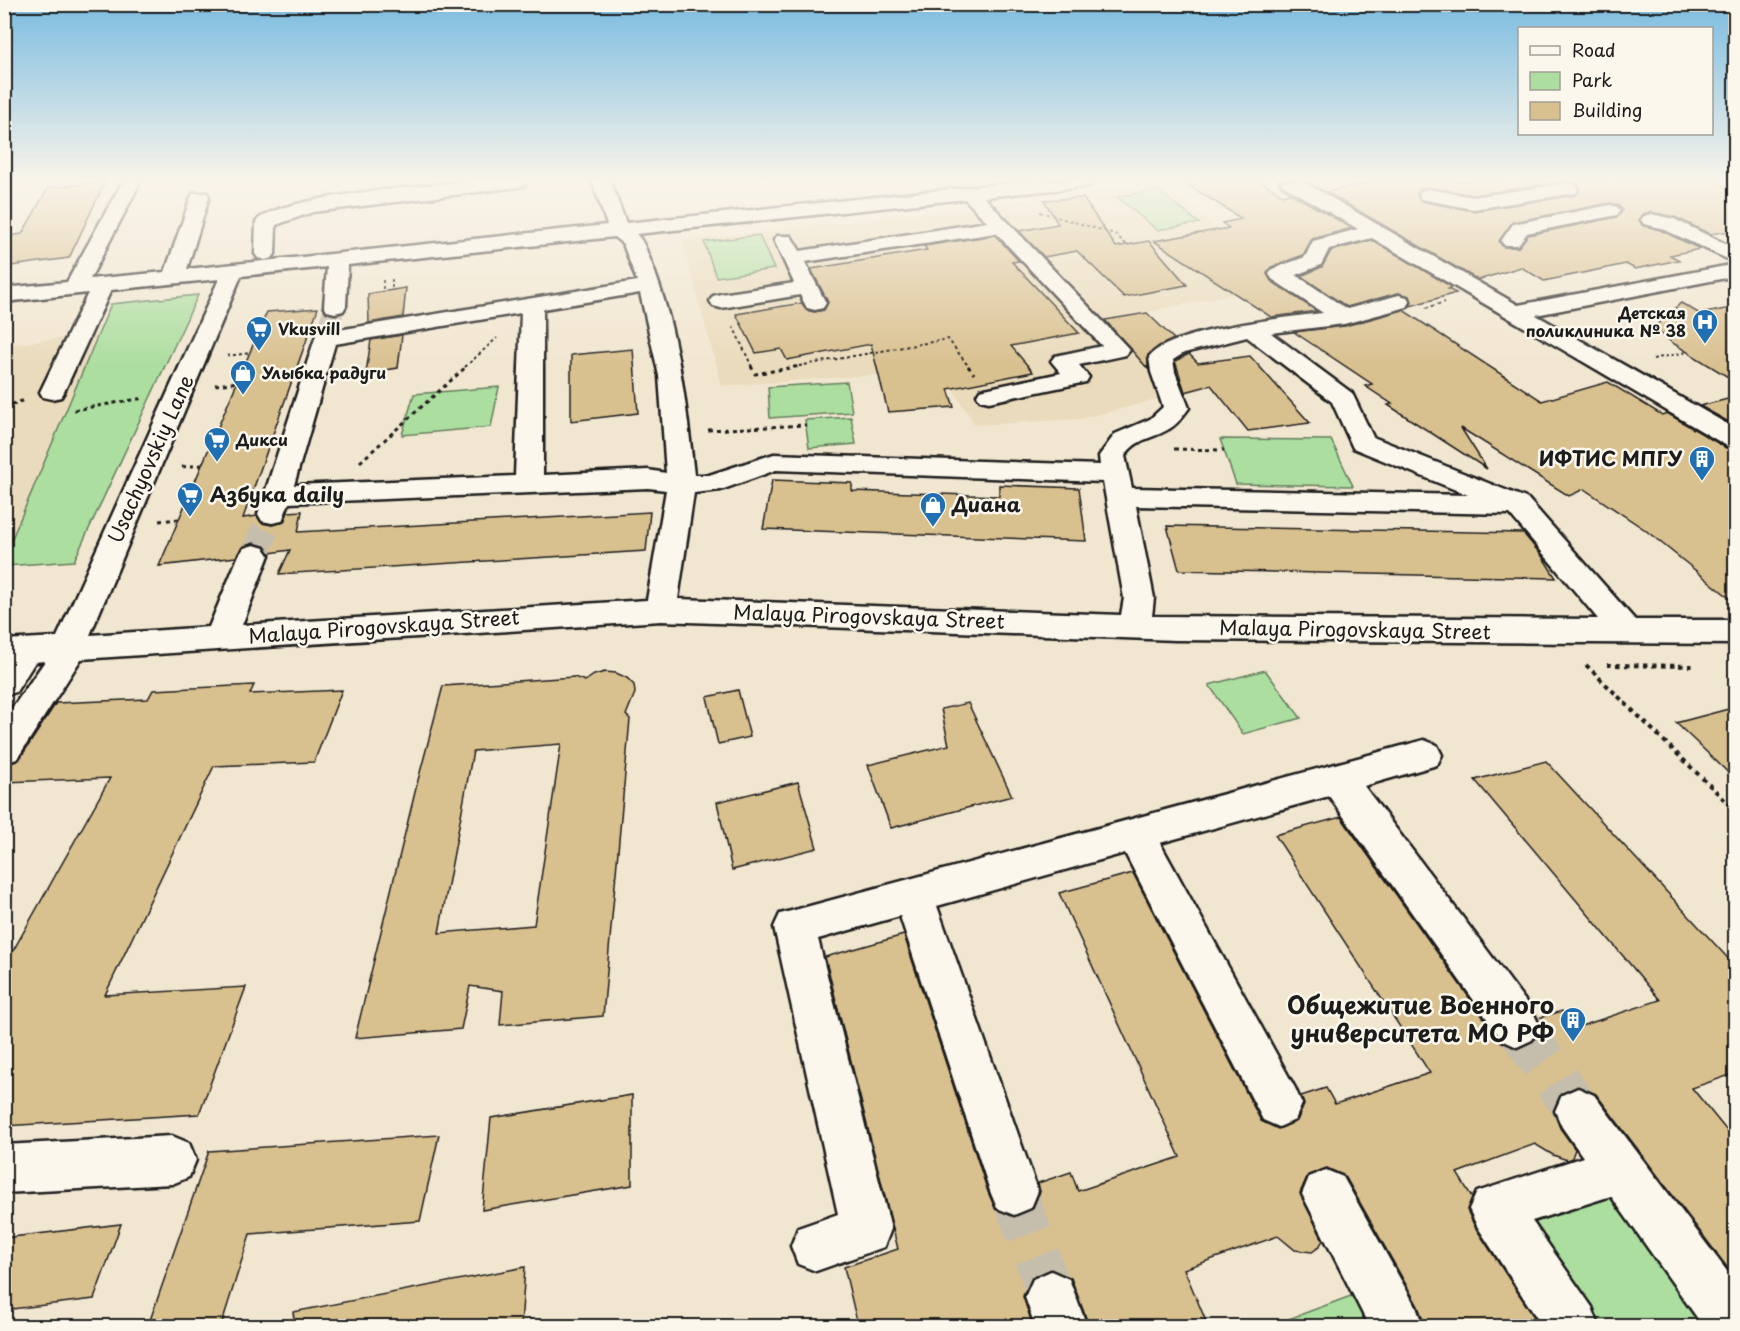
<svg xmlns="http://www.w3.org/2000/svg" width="1740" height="1331" font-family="'Playpen Sans',sans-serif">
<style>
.built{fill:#eadbbc}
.green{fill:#acde9f;stroke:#647d5e;stroke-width:1.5}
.building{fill:#d9c08f;stroke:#1c1c1c;stroke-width:1.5;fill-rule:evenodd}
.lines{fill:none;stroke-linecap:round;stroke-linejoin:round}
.minor-tunnel-far2{stroke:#c6beac;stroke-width:21;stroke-dasharray:21 10;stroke-linecap:butt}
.minor-tunnel-far1{stroke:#c6beac;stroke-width:28;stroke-dasharray:28 14;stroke-linecap:butt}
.minor-tunnel{stroke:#c6beac;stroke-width:46;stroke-dasharray:46 23;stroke-linecap:butt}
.minor-casing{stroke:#1c1c1c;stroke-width:5}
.path-far2{stroke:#1c1c1c;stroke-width:2;stroke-dasharray:3 3;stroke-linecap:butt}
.path-far1{stroke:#1c1c1c;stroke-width:3;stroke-dasharray:4 4;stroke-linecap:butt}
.path{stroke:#1c1c1c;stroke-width:4;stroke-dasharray:4.5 4.5;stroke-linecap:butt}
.minor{fill:#fbf7ec;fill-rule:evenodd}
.labels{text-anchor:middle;stroke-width:5;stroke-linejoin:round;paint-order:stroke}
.far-poi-label{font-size:16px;font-weight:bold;fill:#1c1c1c;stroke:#fbf7ec;text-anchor:start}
.street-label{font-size:20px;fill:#1c1c1c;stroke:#fbf7ec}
.poi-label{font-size:20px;font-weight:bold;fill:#1c1c1c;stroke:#fbf7ec;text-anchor:start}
.near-poi-label{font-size:24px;font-weight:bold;fill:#1c1c1c;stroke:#fbf7ec;text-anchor:end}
</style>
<rect width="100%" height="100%" fill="#f1e6d0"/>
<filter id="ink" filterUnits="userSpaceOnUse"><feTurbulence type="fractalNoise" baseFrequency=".0167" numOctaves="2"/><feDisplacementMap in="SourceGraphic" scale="12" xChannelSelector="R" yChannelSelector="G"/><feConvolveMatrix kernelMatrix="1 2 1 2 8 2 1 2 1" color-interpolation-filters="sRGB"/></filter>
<g filter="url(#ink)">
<g class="built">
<polygon points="1164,185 1283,284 1103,321 1154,375 1159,399 1080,419 975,425 941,370 722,386 682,241"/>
<polygon points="97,334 5,555 5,345"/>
</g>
<g class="green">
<polygon points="1157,190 1199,223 1157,230 1117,197"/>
<polygon points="759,235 774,269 716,277 704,242"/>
<polygon points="198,295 74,561 5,566 5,555 111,304"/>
<polygon points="847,382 852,412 770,418 768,387"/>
<polygon points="499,387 491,427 402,435 414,394"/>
<polygon points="851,417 856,444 809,448 805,420"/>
<polygon points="1220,439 1331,440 1353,486 1236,484"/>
<polygon points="1265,670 1301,718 1243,734 1209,685"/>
<polygon points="1619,1191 1717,1326 1592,1326 1526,1226"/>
<polygon points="1359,1293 1377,1326 1270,1326"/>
</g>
<g class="building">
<polygon points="1182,181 1260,181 1283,195 1289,193 1299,198 1352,228 1312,239 1303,255 1271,267 1267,273 1271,281 1317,311 1271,317 1154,241 1229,228 1222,223 1242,219"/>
<path d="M1378 181H1567L1473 195 1427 187 1420 189 1417 194 1421 201 1473 211 1576 195 1580 188 1577 183 1570 181H1714L1736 192V230L1710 234 1675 217 1650 212 1643 214 1639 219 1642 225 1660 230 1700 249 1670 255 1679 260 1635 269 1626 264 1544 281 1521 267 1478 280 1326 192ZM1610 203 1618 205 1622 210 1617 217 1528 235 1518 247H1504L1499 242 1513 222Z"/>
<polygon points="105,182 69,258 4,267 4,237 22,234 48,188"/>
<polygon points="1083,198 1116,247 1149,241 1187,285 1124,297 1077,251 1044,257 1019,231 1058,224 1044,200"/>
<polygon points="995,235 1019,261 1012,262 1079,333 1011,346 1033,372 948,389 954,407 888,412 871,344 787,360 781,349 756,353 736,314 802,303 806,310 814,312 824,310 828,302 811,269 927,250 924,246"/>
<polygon points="1372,240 1452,287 1448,289 1456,293 1410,306 1412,301 1409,296 1398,293 1347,307 1301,276 1322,267 1331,251"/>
<polygon points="406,288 403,317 369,323 368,294"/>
<polygon points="1681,303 1700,314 1736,307 1736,382 1671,342 1654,327"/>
<polygon points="318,308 243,518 257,516 262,523 272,525 284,522 288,512 302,511 298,532 650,512 646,551 279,574 290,550 270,553 265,546 253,543 242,547 236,557 159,566 267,312"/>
<polygon points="1403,310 1542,401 1608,382 1662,415 1667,413 1726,448 1736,450 1736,603 1644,529 1584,489 1569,496 1461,428 1487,469 1388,405 1392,404 1365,386 1372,384 1294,332 1345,326"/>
<polygon points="1147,313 1174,339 1159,346 1148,355 1148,369 1105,320"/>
<polygon points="402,335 398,368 366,373 371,340"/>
<polygon points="633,349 638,413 571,421 571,355"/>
<polygon points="1189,354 1198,363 1250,356 1310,423 1248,431 1211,385 1185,392 1175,361"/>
<polygon points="1736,397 1736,426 1700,406"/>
<polygon points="772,480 852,483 852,491 999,496 999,485 1079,488 1086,541 763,529"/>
<polygon points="1167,526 1523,533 1542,556 1556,578 1179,570"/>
<path d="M605 672 616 673 627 678 634 685 635 693 626 715 630 719 603 1016 500 1025 503 991 470 986 461 1029 355 1038 417 784 443 686 574 677 585 681 594 675ZM561 744 534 925 439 933 473 751Z"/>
<polygon points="254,685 250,694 342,690 314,762 214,766 105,995 246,987 199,1114 4,1126 4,967 110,778 4,782 4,773 11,763 19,760 56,703 148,699 153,690"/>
<polygon points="738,690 750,737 718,744 707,697"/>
<polygon points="968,703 1012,796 891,828 868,765 949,745 941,709"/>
<polygon points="1736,707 1736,780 1676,723"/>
<polygon points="1546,761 1736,967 1736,1073 1692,1088 1736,1142 1736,1279 1596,1094 1577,1086 1561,1093 1553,1110 1560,1128 1575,1149 1572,1158 1567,1160 1553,1155 1535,1144 1457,1173 1472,1197 1467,1210 1475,1227 1540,1326 1425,1326 1418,1306 1345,1176 1327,1168 1308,1175 1300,1193 1323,1240 1319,1247 1312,1252 1295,1250 1278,1236 1184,1269 1208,1326 1089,1326 1071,1278 1052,1269 1032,1277 1023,1296 1033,1326 858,1326 844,1267 898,1249 825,957 904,935 988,1192 996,1210 1015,1217 1033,1209 1040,1192 1038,1183 1071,1172 1078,1191 1180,1157 1059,893 1133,873 1261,1121 1278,1129 1297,1121 1304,1105 1301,1096 1326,1088 1335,1104 1430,1073 1275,835 1341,817 1500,1041 1516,1049 1534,1041 1541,1026 1538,1018 1562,1011 1575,1028 1660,1000 1475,780"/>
<polygon points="798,782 817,848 732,870 717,802"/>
<polygon points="632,1095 632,1185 482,1210 491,1118"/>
<polygon points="439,1135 420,1221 250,1234 221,1326 148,1326 209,1151"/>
<polygon points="121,1224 94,1299 4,1310 4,1238"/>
<polygon points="525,1267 521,1326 295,1326 293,1312"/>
</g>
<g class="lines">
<polyline class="minor-tunnel-far2" points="327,331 335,306"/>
<polyline class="minor-tunnel-far1" points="254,555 272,514"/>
<g class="minor-tunnel">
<polyline points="1517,1025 1578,1111"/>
<polyline points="1014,1191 1051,1297"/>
</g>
<g class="minor-casing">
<g id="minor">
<path d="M123 181H141L90 279 165 272 191 197 193 193H207L209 197 187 269 607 225 592 181H610L626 223 1030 181H1092L1090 185 1083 187 984 197 1130 350 1126 355 1079 365 1089 377 1086 382 989 402 980 400 977 395 980 390 1061 373 1051 361 1055 356 1102 346 996 233 805 262 826 303 823 308 815 310 807 308 800 295 721 308 713 306 710 301 713 296 721 294 794 283 774 240 777 236H791L800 251 987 222 965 199 636 234C644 241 647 253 651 262 678 331 686 402 694 475H709L774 454 1100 465 1099 456 1115 434 1150 419 1163 407 1151 372 1149 357C1168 330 1289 317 1323 313L1272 279 1269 274 1272 269 1305 257 1313 241 1358 229 1282 185 1280 181H1302L1518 305 1736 264V276L1536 315 1736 429V448L1727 446 1372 238 1329 249 1321 265 1296 275 1347 309 1399 295 1407 297 1410 302 1407 307 1344 324 1271 333 1352 393 1373 437 1528 499 1635 620H1736V644L1176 640 661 621 81 659 17 759 4 763V720L45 661 35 662 16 692 4 696V640L57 637 219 279 111 290 64 392 61 397 52 399 43 397 40 392 88 293 4 302V288L67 282ZM614 237 623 244 637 281 338 330 335 326 327 324 319 326 258 514 262 521 272 523 282 521 289 503 648 488 666 490 647 600 242 625 269 555 264 548 254 545 244 548 239 555 209 627 90 635 241 276 327 267 324 306 327 311 335 313 343 311 346 306 348 265ZM640 293 659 376 666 473 648 470 543 475V309ZM521 313 515 476 294 485 335 344ZM1247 337 1332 402 1353 448 1468 495 1132 488 1125 456C1136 438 1153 439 1169 429 1178 424 1183 416 1189 408L1175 372 1173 360 1184 353ZM776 470 1103 482 1124 598 1121 615 678 599 694 493 721 490ZM1136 506 1510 514 1598 619 1152 616 1154 598Z"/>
<path d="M472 181H527L525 185 518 187 313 212 276 225 275 254 272 258 265 260 258 258 255 254 256 222C274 196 435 185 472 181Z"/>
<polygon points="1569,183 1576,185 1578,189 1576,193 1473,209 1421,199 1419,195 1421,191 1428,189 1473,197"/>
<polygon points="1610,205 1617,207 1620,211 1617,215 1527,233 1518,245 1504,245 1501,241 1513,224"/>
<polygon points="1651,214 1674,219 1736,249 1736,263 1661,228 1644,224 1641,220 1644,216"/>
<polygon points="1424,740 1437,745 1442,755 1437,765 1364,786 1532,1010 1539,1025 1532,1040 1517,1047 1502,1040 1329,796 1160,843 1295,1088 1302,1104 1295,1120 1279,1127 1263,1120 1125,853 937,906 1038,1191 1031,1208 1014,1215 997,1208 990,1191 900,916 818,939 891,1229 884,1247 816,1271 798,1264 791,1246 798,1228 838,1214 774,927 780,914"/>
<polygon points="1578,1088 1594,1095 1736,1283 1736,1326 1703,1326 1611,1196 1532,1221 1592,1307 1599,1326 1542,1326 1477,1226 1469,1209 1477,1192 1583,1157 1562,1127 1555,1111 1562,1095"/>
<polygon points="172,1136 189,1143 196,1160 189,1177 172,1184 4,1193 4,1145"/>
<polygon points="1326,1170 1343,1177 1416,1307 1423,1326 1369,1326 1302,1194 1309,1177"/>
<polygon points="1051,1271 1069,1279 1087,1326 1035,1326 1025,1297 1033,1279"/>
</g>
</g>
<g class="path-far2">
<polyline points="1040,212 1115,234 1127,245"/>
<polyline points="392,279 392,290"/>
<polyline points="383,280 383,291"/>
<polyline points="1426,308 1445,302"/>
<polyline points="733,326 752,367"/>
<polyline points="227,356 250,353"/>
<polyline points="1653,359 1687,352"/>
<polyline points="465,367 497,338"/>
<polyline points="793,367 948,339 969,367"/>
</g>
<g class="path-far1">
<polyline points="751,366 755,374 801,366"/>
<polyline points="968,366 974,374"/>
<polyline points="215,385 238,382"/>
<polyline points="4,407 25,400"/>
<polyline points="74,410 144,398"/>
<polyline points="708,430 806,425"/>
<polyline points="1174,449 1224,450"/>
<polyline points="360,462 467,366"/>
<polyline points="182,467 202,465"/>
<polyline points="159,521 179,519"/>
</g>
<g class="path">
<polyline points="1586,665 1736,811"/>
<polyline points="1607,665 1696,666"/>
</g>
<use href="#minor" class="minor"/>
</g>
</g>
<linearGradient id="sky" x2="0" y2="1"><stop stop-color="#7bbce0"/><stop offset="0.49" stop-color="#f9f4ea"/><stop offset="1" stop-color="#f9f4ea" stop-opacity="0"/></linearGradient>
<rect width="1740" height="367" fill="url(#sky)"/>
<defs>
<g id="hospital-pin" transform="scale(1.35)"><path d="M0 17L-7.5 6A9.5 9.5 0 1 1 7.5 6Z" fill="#1f6fb2" stroke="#fbf7ec"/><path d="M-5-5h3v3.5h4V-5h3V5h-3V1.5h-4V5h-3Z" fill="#fff"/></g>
<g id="supermarket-pin" transform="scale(1.35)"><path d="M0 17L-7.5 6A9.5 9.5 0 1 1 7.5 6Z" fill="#1f6fb2" stroke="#fbf7ec"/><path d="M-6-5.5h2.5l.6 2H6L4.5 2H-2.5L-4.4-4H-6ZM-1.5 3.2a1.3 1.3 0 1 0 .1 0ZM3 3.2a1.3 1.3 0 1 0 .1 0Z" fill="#fff"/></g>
<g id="shop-pin" transform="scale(1.35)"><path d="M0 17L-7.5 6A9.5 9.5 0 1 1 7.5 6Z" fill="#1f6fb2" stroke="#fbf7ec"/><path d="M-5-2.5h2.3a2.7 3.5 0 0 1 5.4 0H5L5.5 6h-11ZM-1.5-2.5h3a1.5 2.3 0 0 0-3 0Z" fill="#fff"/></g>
<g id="building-pin" transform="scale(1.35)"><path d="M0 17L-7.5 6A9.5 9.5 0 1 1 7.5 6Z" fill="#1f6fb2" stroke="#fbf7ec"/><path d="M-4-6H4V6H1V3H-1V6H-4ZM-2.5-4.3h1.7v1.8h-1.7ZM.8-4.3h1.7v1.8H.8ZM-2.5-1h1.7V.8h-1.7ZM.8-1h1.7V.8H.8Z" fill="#fff"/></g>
</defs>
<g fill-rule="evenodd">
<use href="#hospital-pin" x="1705" y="322"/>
<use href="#supermarket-pin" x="259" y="329"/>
<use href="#shop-pin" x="243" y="373"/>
<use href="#supermarket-pin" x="217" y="440"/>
<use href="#building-pin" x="1702" y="459"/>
<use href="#supermarket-pin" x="190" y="495"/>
<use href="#shop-pin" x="933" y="505"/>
<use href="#building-pin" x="1573" y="1020"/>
</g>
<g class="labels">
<g class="far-poi-label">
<text x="1686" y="319" text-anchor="end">Детская<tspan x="1686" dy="18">поликлиника № 38</tspan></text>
<text x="278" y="335">Vkusvill</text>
<text x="262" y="379">Улыбка радуги</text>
<text x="236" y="446">Дикси</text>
</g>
<g class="street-label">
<text transform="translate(151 459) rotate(-66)" y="7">Usachyovskiy Lane</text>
<text transform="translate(869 617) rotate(2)" y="7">Malaya Pirogovskaya Street</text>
<text transform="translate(384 627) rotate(-4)" y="7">Malaya Pirogovskaya Street</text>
<text transform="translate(1355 630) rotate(1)" y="7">Malaya Pirogovskaya Street</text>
</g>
<g class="poi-label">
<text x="1682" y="466" text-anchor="end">ИФТИС МПГУ</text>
<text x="210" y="502">Азбука daily</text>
<text x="952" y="512">Диана</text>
</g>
<g class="near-poi-label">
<text x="1554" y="1014">Общежитие Военного<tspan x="1554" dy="28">университета МО РФ</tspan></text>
</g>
</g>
<rect width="1740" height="1331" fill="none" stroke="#fbf7ec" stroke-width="24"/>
<rect x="12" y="12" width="1716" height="1307" fill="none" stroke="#1c1c1c" stroke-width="2" filter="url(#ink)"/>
<rect x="1518" y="27" width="195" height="108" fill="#fbf7ec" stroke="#a29f99" stroke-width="1.5"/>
<rect x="1530" y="46" width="30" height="9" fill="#fbf7ec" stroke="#a29f99" stroke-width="1.5"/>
<text x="1572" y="57" font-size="18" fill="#1c1c1c">Road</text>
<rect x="1530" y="72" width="30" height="18" fill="#acde9f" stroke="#a29f99" stroke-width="1.5"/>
<text x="1572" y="87" font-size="18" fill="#1c1c1c">Park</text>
<rect x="1530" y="102" width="30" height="18" fill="#d9c08f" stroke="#a29f99" stroke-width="1.5"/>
<text x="1572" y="117" font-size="18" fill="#1c1c1c">Building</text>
</svg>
